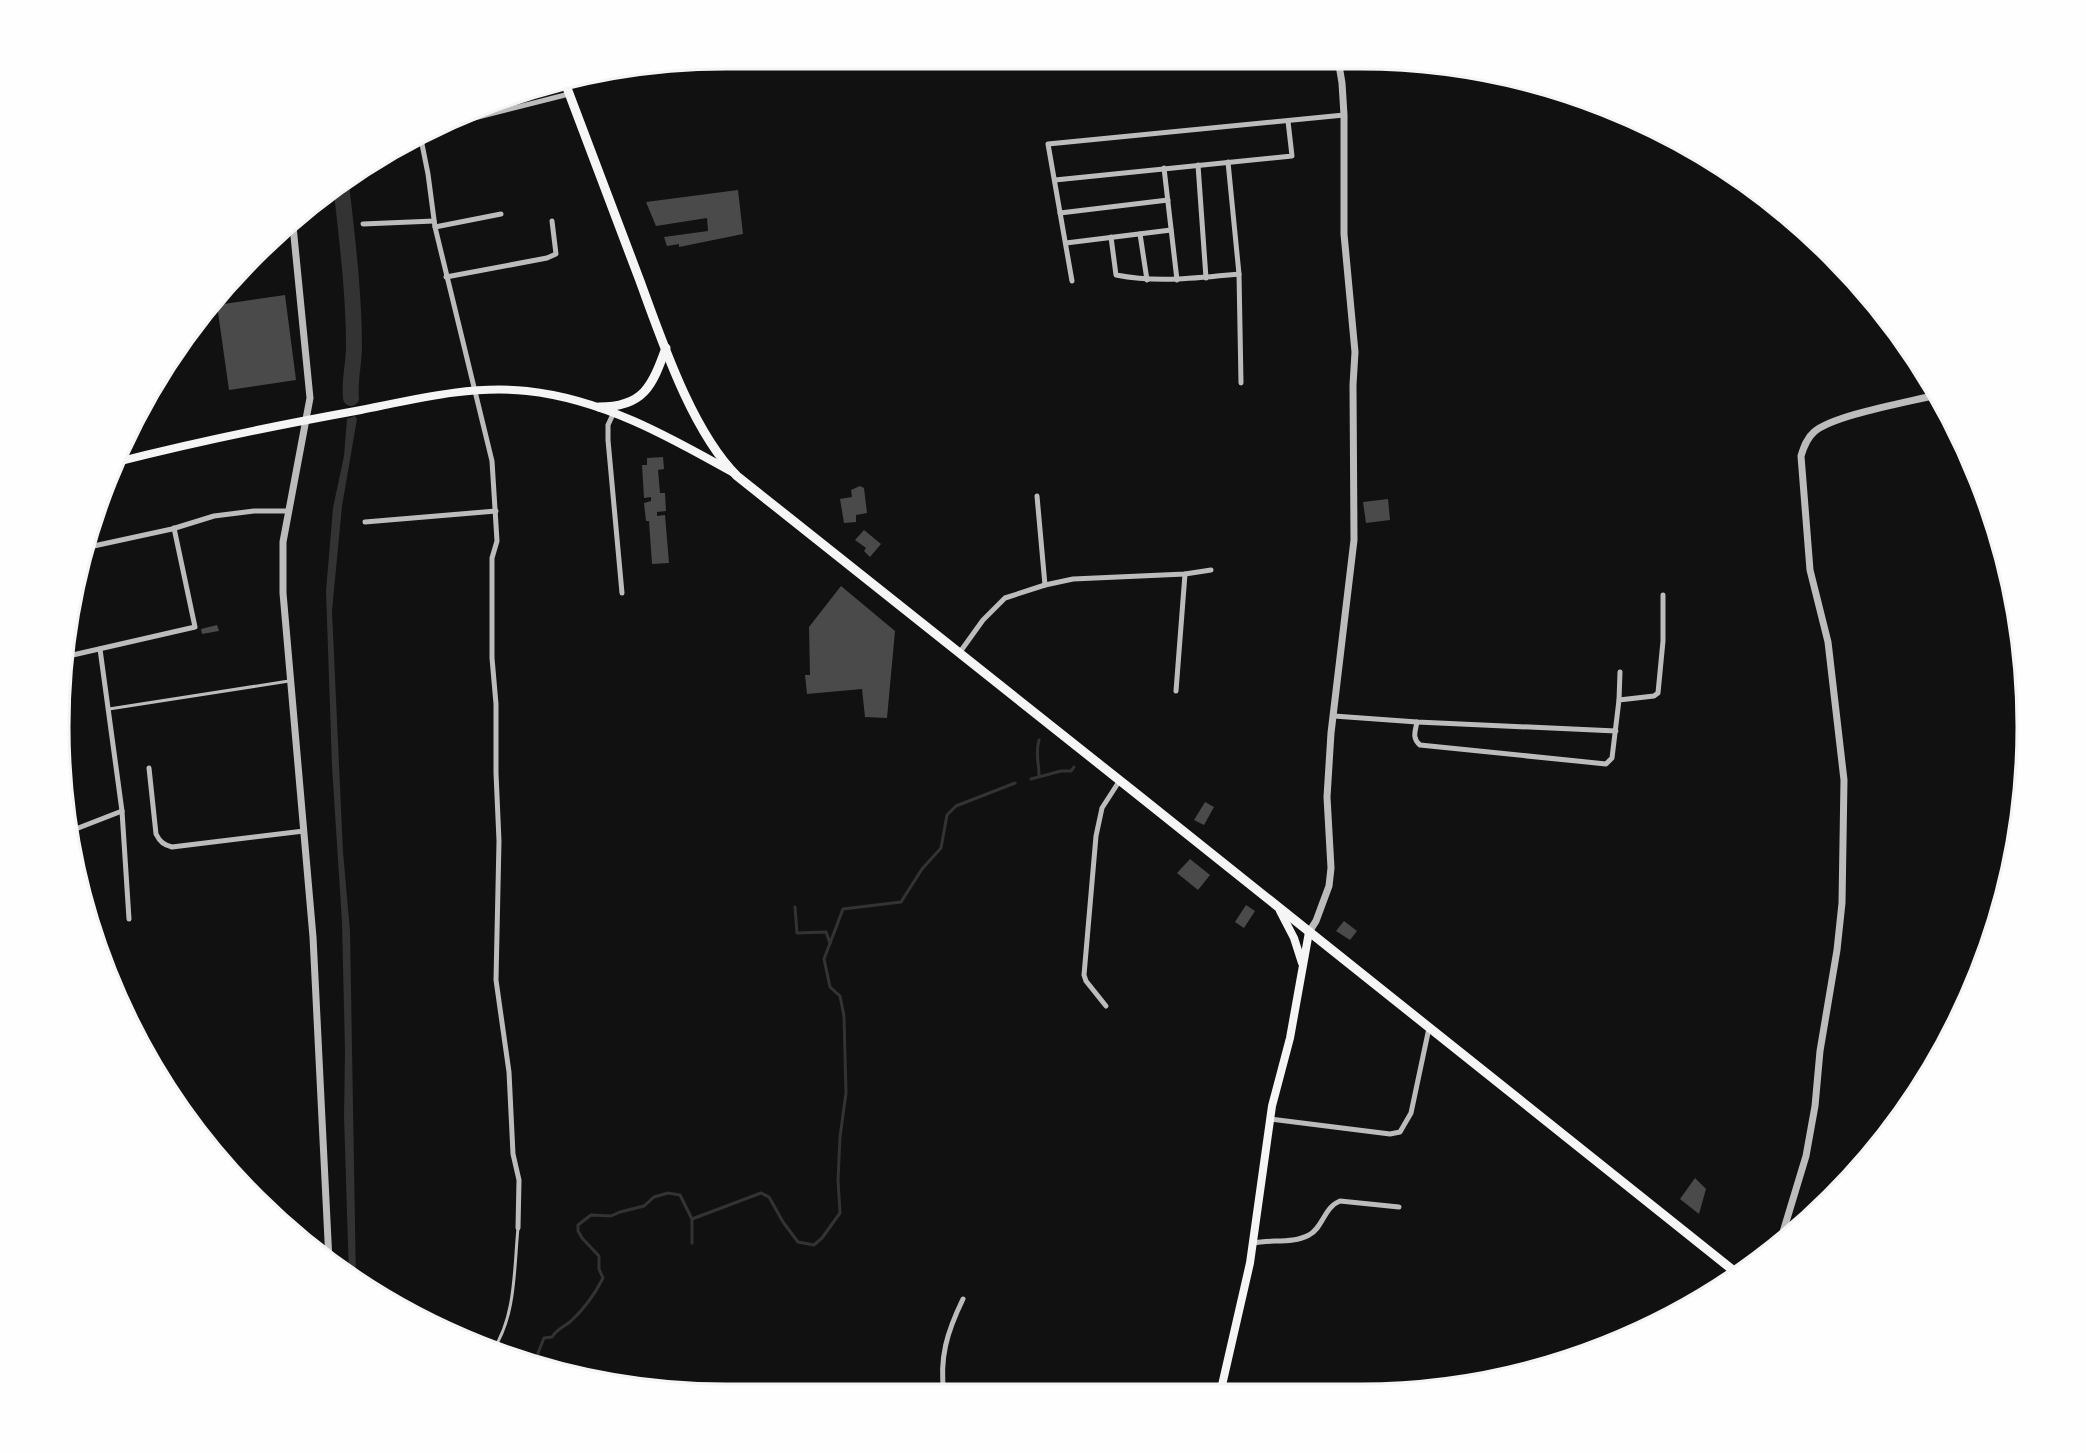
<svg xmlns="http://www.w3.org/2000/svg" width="2086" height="1453" font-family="'Work Sans',sans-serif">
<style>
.water{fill:#333}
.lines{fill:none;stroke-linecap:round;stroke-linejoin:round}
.stream{stroke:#333;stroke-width:3}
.river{stroke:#333;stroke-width:16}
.building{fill:#4a4a4a}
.service{stroke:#bcbcbc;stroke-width:3}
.minor{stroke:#bcbcbc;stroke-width:5}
.tertiary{stroke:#bcbcbc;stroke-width:7}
.secondary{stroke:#f5f5f5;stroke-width:8}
.primary{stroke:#f5f5f5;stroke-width:9}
.rim{fill:none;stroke:#f5f5f5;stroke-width:3}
</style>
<rect width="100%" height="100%" fill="#111"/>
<polygon class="water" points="355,416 357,419 342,506 332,611 343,852 350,931 356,1282 349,1277 344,1116 345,1052 342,922 332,766 326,591 333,508 344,456 347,419"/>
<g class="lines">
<g class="stream">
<path d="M1039 740C1035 755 1039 761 1039 776"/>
<polyline points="1031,779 1061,771 1071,771 1074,767"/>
<polyline points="795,907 797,933 826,932 830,943"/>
<polyline points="692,1219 692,1243"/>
<path d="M538 1364V1353L544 1338 552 1337C557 1329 564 1327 571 1321 584 1309 595 1294 603 1278L599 1269V1256L582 1238 578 1231V1225L591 1215 611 1216 620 1212 644 1206 654 1197 668 1193 680 1195 692 1219 761 1193 769 1197 783 1222 798 1242 814 1245 822 1238 840 1213 838 1180 840 1137 846 1093 844 1016 840 996 830 987 824 959 843 909 901 902 922 869 941 848 947 815 956 806 1015 783"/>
</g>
<path class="river" d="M341 184C347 238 354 293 354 347 354 364 349 381 351 398"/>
</g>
<g class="building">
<polygon points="738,190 743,234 679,247 679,244 667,246 664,237 708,231 707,218 656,226 646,202"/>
<polygon points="285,295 296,380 229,390 217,305"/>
<polygon points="663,457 664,469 658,470 660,493 665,493 666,511 657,512 657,516 665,515 669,563 652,564 649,521 646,521 644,503 651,501 651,497 644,498 642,465 647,465 647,458"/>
<polygon points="860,486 864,488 867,513 856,515 856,522 844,523 840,499 852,497 851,490"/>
<polygon points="1388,499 1390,520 1366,523 1363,502"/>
<polygon points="864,530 881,544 870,557 864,551 866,548 855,540"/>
<polygon points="841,586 895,631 887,718 865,717 862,689 807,694 805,675 810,675 809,627"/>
<polygon points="217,625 219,631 202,634 201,629"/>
<polygon points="1205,802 1214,807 1204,825 1194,820"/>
<polygon points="1190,859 1210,875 1198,890 1177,873"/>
<polygon points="1246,905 1255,911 1244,928 1235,922"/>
<polygon points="1344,921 1357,931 1350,940 1336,931"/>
<polygon points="1695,1178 1706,1189 1699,1214 1680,1199"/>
</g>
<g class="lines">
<g class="service">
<polyline points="109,709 289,681"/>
<path d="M493 1350C516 1316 514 1268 518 1228"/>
</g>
<g class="minor">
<polyline points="427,130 569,94"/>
<polyline points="420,134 428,174 435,227 492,461 497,541 492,558 492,658 496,704 496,773 499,841 496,980 509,1072 513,1154 519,1180 518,1228"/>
<polyline points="1228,162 1239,274 1241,383"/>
<polyline points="1198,165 1206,278"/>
<polyline points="1164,168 1177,280"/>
<polyline points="1055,180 1292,156 1288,121"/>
<polyline points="1060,213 1168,200"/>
<polyline points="363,224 434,221"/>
<polyline points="435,227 501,214"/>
<polyline points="1140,234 1147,280"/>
<path d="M1111 237 1116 275C1157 283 1197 278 1239 274"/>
<polyline points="1066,243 1171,230"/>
<polyline points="446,277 547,258 556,254 552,221"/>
<polyline points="1072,281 1048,144 1344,115"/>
<polyline points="614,412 608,425 608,440 622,593"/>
<polyline points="1037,496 1045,585"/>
<polyline points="365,522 496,511"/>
<polyline points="89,547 172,529 214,516 254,511 287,511"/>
<polyline points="100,649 122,811 129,919"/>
<polyline points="960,652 983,620 1005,598 1045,585 1073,579 1185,574 1211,570"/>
<polyline points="64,657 195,627 174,528"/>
<polyline points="1176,691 1185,574"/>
<polyline points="1619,700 1620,672"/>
<polyline points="1334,716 1417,722 1616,731"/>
<path d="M1417 722C1415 732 1412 738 1420 745L1606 764 1612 758 1619 700 1654 696 1658 693 1663 641V595"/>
<path d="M149 768 156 834C160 842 164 845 172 847L304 831"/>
<polyline points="68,832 122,811"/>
<polyline points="1106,1006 1086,981 1084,975 1096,836 1102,808 1120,780"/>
<polyline points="149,1060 159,1062 160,1078"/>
<polyline points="1270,1119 1390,1134 1400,1132 1411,1113 1429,1028"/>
<path d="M1253 1243C1270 1239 1293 1244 1309 1235 1323 1228 1324 1207 1340 1201L1399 1207"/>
<path d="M944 1394C939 1358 947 1332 963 1299"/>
</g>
<g class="tertiary">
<polyline points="293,226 310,398 283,542 283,593 313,937 329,1261"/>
<polyline points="1309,932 1316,921 1329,886 1331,868 1327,797 1331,733 1354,540 1353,385 1355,352 1344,234 1344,115 1342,83 1338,59"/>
<path d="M1780 1242 1806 1156 1815 1106 1820 1051 1837 950 1842 903 1844 780 1828 642 1810 570 1801 456C1804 446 1807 438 1814 432 1833 415 1909 402 1936 395"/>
</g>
<g class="secondary">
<path d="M113 463C195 442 278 425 361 410 416 399 471 385 527 391 602 399 668 436 732 472"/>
<polyline points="1280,911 1294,938 1302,963"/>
<polyline points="1220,1394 1250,1263 1272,1106 1290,1038 1309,932"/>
</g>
<g class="primary">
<path d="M564 80C589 147 614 214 640 281 662 341 692 431 737 476 1072 741 1405 1009 1739 1275"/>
<path d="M599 407C644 407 652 386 666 348"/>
</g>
</g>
<path d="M0 0H2086V1453H0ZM726 69H1360A657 657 0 0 1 2017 726V727A657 657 0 0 1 1360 1384H726A657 657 0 0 1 69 727V726A657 657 0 0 1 726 69Z" fill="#fefefe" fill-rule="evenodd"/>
<path class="rim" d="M726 69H1360A657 657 0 0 1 2017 726V727A657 657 0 0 1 1360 1384H726A657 657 0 0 1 69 727V726A657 657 0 0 1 726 69Z"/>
</svg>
